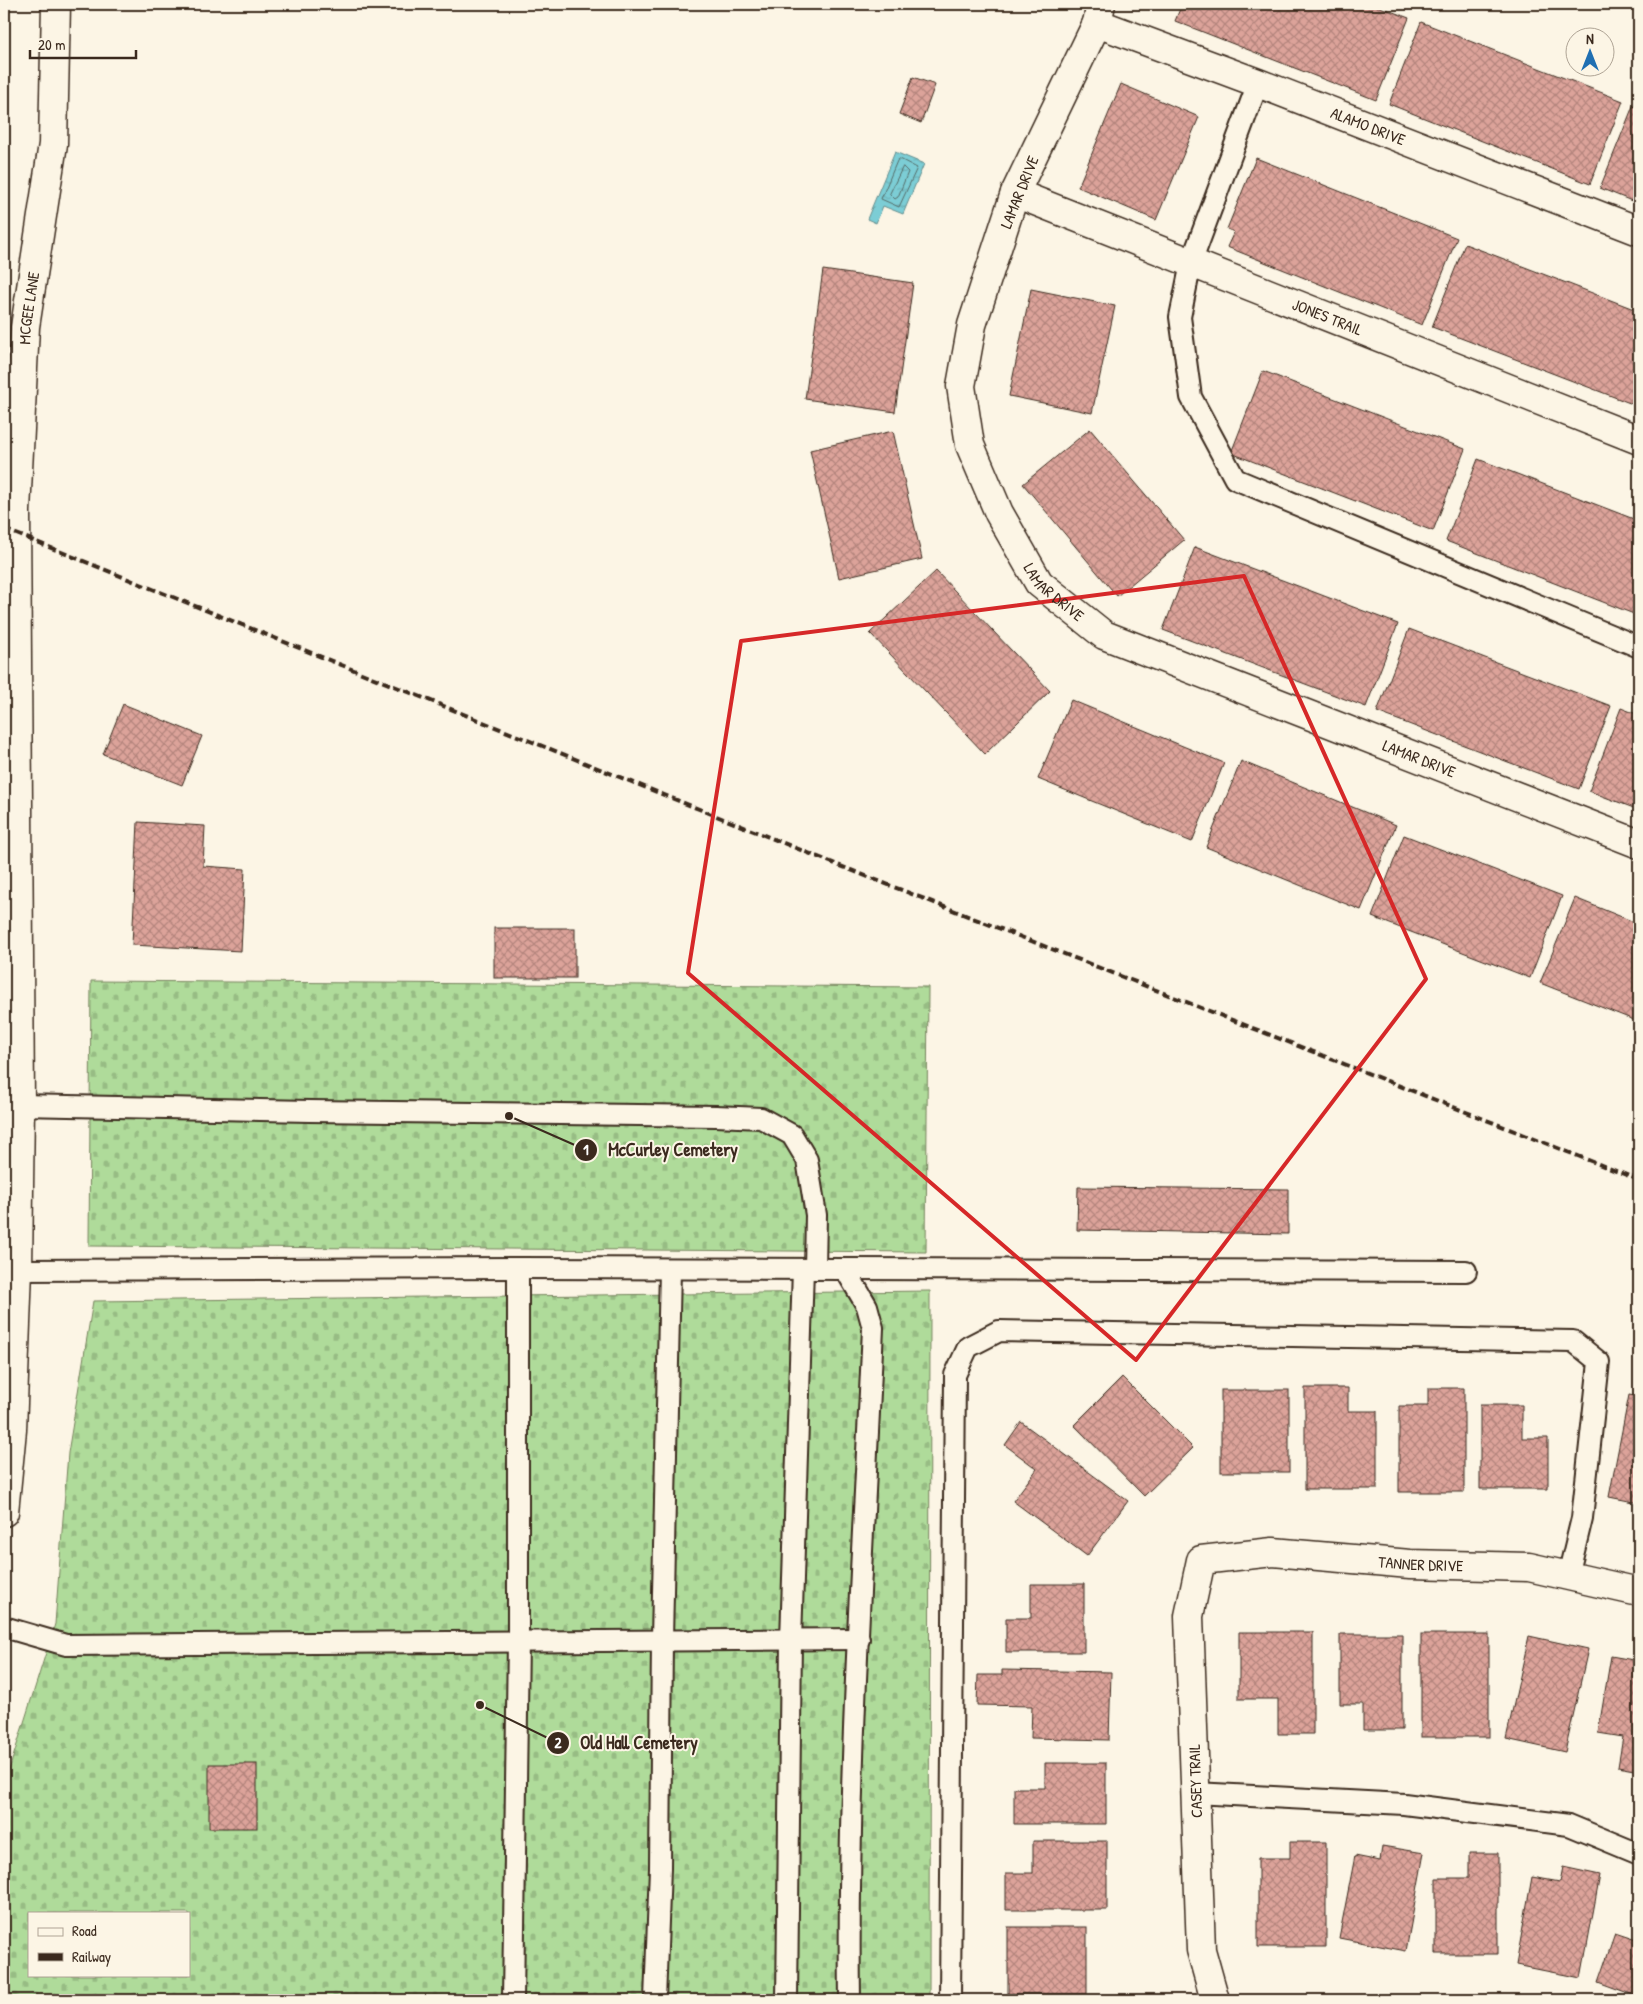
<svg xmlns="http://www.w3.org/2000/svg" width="1643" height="2004" font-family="'Patrick Hand',sans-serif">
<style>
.cemetery{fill:url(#cemetery-stones);stroke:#75825c;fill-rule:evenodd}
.water{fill:url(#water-ripples);stroke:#628c8c}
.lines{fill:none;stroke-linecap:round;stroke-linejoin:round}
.shore{stroke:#556b67;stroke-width:1}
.building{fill:url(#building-cross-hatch);stroke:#3b2a1e}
.service-casing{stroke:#3b2a1e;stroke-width:24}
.minor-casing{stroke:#3b2a1e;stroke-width:31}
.tertiary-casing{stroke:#3b2a1e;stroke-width:31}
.service{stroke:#fcf5e5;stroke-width:20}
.minor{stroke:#fcf5e5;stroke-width:28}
.tertiary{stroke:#fcf5e5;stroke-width:28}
.rail{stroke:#3b2a1e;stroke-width:4;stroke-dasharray:8 4;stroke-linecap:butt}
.marked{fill:none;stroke:#d62828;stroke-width:4;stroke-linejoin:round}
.labels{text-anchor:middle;stroke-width:4;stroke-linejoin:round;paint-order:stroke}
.street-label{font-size:16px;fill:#3b2a1e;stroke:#fcf5e5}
.leader{fill:none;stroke:#3b2a1e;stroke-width:2}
.callout-dot{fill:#3b2a1e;stroke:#fcf5e5;stroke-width:2}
.mark-label{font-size:15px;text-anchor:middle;font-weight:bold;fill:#fff}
.callout-label{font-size:18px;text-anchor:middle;font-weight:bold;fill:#3b2a1e;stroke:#fcf5e5;stroke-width:4;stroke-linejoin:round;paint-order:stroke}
</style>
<defs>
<pattern id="cemetery-stones" width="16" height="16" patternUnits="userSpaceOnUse" patternTransform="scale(1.25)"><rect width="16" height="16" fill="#afdb9a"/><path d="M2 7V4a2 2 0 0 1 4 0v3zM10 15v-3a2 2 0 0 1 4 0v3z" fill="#97bc84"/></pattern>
<pattern id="water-ripples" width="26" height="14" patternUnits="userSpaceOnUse" patternTransform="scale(1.25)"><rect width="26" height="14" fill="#7ccdd5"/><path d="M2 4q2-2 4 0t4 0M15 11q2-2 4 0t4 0" fill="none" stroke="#6cb0b6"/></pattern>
<pattern id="building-cross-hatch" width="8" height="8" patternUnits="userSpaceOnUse" patternTransform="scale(1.25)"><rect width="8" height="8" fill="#dca39a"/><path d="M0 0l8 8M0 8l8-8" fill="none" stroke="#b4857d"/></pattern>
</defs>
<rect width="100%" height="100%" fill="#fcf5e5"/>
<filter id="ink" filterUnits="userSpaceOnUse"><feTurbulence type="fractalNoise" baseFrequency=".02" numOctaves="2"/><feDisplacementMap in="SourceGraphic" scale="10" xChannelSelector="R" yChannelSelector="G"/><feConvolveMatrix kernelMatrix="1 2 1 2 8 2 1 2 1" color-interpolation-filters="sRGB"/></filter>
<g filter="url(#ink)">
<g class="cemetery">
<polygon points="91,981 928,987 926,1252 89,1246"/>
<path d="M930 1291 929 2000H4V1786L55 1624 68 1453 93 1301ZM29 1913H189V1975H29Z"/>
</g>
<polygon class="water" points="895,152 924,164 903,214 883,206 876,223 867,219"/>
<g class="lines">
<g class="shore">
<polygon points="900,159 917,168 899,207 881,199 897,161"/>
<polygon points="903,167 908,172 898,197 895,199 890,194"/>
</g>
</g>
<g class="building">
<polygon points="1182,4 1372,4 1409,18 1376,100 1175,21"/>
<polygon points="1421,22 1623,101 1590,184 1389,104"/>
<polygon points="913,77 935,85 921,123 899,114"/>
<polygon points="1121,84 1199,117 1156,220 1078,187"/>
<polygon points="1633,106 1639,109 1639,204 1600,188"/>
<polygon points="1256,158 1457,238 1422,325 1227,247 1234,232 1227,229"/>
<polygon points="1465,244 1639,311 1639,393 1635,405 1432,327"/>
<polygon points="823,270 913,283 895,412 805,399"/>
<polygon points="1031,289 1115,306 1092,413 1009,396"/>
<polygon points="1263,371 1465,449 1433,531 1231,453"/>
<polygon points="1090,429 1184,540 1117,596 1023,484"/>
<polygon points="893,431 922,559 839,578 810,450"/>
<polygon points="1478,459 1639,521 1639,616 1446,541"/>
<polygon points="1195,547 1398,624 1366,707 1163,630"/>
<polygon points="936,571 1050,691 985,754 870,633"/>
<polygon points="1409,629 1611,706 1579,789 1377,712"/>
<polygon points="1071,700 1224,763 1192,842 1038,779"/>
<polygon points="123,704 202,736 182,785 103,754"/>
<polygon points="1621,708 1639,715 1639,810 1589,791"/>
<polygon points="1241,761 1396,825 1361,910 1206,847"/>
<polygon points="138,822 205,826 203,866 245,869 241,951 132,945"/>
<polygon points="1404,835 1562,896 1530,978 1372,917"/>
<polygon points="1575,898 1639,924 1639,1022 1540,983"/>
<rect x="494" y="928" width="81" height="50"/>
<polygon points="1078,1187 1288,1189 1288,1234 1077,1230"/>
<polygon points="1122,1377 1193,1448 1144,1496 1074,1425"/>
<polygon points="1305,1388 1348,1388 1348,1411 1377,1411 1377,1489 1305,1489"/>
<polygon points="1428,1388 1464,1388 1464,1492 1399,1492 1399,1406 1428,1406"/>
<rect x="1221" y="1390" width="68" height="82"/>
<polygon points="1629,1395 1639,1397 1639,1503 1609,1497"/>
<polygon points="1480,1405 1522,1405 1522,1438 1548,1438 1548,1489 1480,1489"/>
<polygon points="1021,1422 1128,1501 1087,1556 1013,1501 1037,1469 1005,1445"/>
<polygon points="1031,1584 1084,1584 1084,1652 1006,1652 1006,1618 1031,1618"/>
<polygon points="1239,1632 1313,1632 1313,1734 1278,1734 1278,1699 1239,1699"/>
<polygon points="1340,1634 1402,1634 1402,1730 1363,1730 1363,1704 1340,1704"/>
<rect x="1421" y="1634" width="68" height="103"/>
<polygon points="1529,1636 1588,1649 1565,1752 1506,1739"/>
<polygon points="1611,1656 1639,1661 1639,1771 1618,1767 1623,1737 1598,1733"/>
<polygon points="1002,1670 1111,1672 1109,1740 1031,1738 1032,1706 977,1705 978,1675 1002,1675"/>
<polygon points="1045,1763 1106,1763 1106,1824 1014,1824 1014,1788 1045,1788"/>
<rect x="209" y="1764" width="48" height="64"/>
<polygon points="1033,1841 1107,1841 1107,1910 1006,1910 1006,1873 1033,1873"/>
<polygon points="1290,1842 1326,1842 1326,1947 1258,1947 1258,1858 1290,1858"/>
<polygon points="1382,1846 1424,1853 1406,1951 1339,1938 1355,1856 1380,1861"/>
<polygon points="1469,1853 1498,1853 1498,1954 1436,1954 1436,1878 1469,1878"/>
<polygon points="1563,1867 1600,1875 1581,1978 1516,1965 1532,1877 1560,1882"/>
<rect x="1008" y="1927" width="79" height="67"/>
<polygon points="1615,1933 1639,1941 1639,1997 1598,1982"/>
</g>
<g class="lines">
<g class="service-casing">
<g id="service">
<polyline points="1258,83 1191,263 1180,317 1191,397 1235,479 1639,647"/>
<polyline points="20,1105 310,1111 716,1116 761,1118 792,1135 807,1160 816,1215 815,1269"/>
<path d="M845 1269 867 1306 873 1328C863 1552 847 1776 850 2000"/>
<polyline points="18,1270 518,1268 1466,1271"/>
<polyline points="4,1627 66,1645 859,1639"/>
<polyline points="1195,1793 1404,1804 1569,1825 1639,1854"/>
<polyline points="513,2000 518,1640 518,1268"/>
<polyline points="655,2000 660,1868 662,1639 670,1269"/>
<polyline points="787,2000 791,1640 803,1269"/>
<polyline points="950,2000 955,1375 968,1347 999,1331 1573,1341 1599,1362 1582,1518 1568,1576"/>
</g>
</g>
<g class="minor-casing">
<g id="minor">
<path id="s1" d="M1101 4 1097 23 1015 193 972 325 961 386 970 445 999 513 1039 583 1104 635 1639 844"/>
<path id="s2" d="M1097 23 1258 83 1639 231"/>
<path id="s3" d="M1015 193 1639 440"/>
<path id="s4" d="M1215 2000 1201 1950 1189 1616 1201 1560 1273 1552 1410 1564 1529 1567 1639 1592"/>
</g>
</g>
<g class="tertiary-casing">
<g id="tertiary">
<path id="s5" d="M4 1512 12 1430 18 1270 20 1105 16 511 25 327 53 144 56 4"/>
</g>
</g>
<use href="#service" class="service"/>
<use href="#minor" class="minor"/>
<use href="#tertiary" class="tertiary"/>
<polyline class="rail" points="4,529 838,865 1639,1180"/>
</g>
</g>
<path class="marked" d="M1244 576 1426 979 1136 1360 688 973 741 641Z"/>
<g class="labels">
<g class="street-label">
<text dy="6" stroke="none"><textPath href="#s2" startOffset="290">ALAMO DRIVE</textPath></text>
<text transform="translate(1019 192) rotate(-68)" y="6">LAMAR DRIVE</text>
<text dy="6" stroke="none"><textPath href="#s5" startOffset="1205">MCGEE LANE</textPath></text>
<text dy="6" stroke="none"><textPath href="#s3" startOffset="336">JONES TRAIL</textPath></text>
<text dy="6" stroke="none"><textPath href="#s1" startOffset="640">LAMAR DRIVE</textPath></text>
<text dy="6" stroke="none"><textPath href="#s1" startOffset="1045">LAMAR DRIVE</textPath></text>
<text dy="6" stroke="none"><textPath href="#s4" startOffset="664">TANNER DRIVE</textPath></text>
<text transform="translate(1195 1781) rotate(-92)" y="6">CASEY TRAIL</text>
</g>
</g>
<path class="leader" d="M509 1116L586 1150M480 1705L558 1743"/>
<g class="callout-dot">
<circle cx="509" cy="1116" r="5"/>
<circle cx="480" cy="1705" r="5"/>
<circle cx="586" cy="1150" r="12"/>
<circle cx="558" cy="1743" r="12"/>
</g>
<g class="mark-label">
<text x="586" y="1155">1</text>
<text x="558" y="1748">2</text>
</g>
<g class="callout-label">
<text x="673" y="1156">McCurley Cemetery</text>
<text x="639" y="1749">Old Hall Cemetery</text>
</g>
<rect width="1643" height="2004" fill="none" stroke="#fcf5e5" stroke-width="20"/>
<rect x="10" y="10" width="1623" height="1984" fill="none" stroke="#3b2a1e" stroke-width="2" filter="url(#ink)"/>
<rect x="28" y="1912" width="162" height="65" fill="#fcf5e5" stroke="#afa495"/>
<rect x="38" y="1928" width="25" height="8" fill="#fcf5e5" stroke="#afa495"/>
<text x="72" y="1936" font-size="15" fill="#3b2a1e">Road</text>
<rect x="38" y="1953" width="25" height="8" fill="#3b2a1e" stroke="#afa495"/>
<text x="72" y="1962" font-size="15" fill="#3b2a1e">Railway</text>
<g transform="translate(1590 52)"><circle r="24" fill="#fcf5e5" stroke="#afa495"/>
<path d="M0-4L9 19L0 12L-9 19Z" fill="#1f6fb2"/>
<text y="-8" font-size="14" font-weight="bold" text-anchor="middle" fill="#3b2a1e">N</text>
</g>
<path d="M30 50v8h106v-8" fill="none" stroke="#3b2a1e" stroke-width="2.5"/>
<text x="38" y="50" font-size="15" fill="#3b2a1e" stroke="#fcf5e5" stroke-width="4" paint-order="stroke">20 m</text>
</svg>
